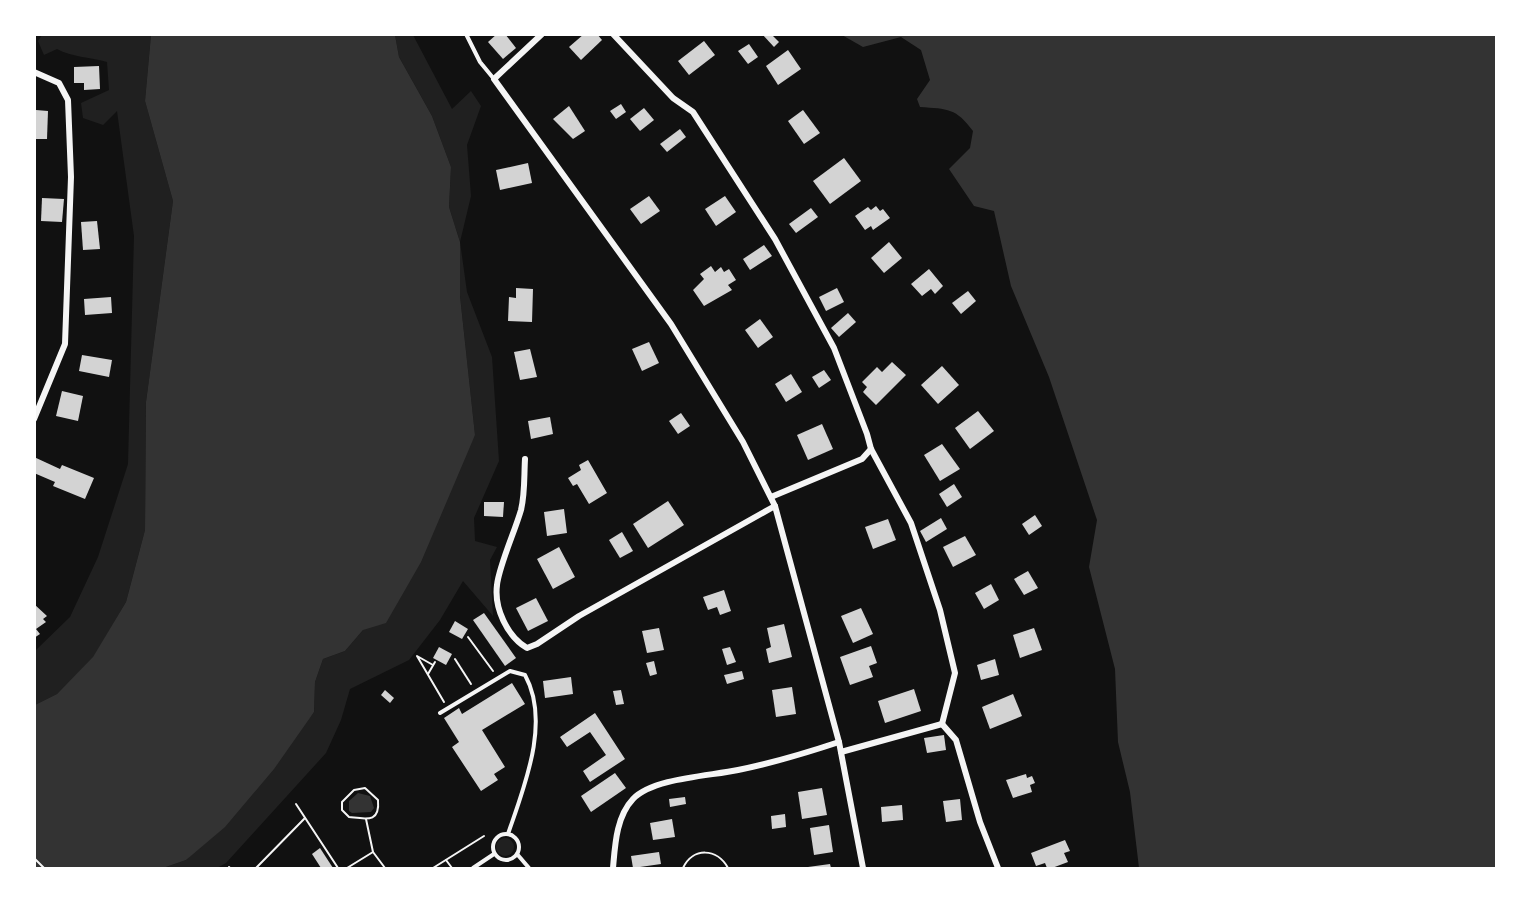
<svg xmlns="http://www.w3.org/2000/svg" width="1531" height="903" font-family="'Work Sans',sans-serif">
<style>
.green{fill:#202020}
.water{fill:#333}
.building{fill:#d3d3d3}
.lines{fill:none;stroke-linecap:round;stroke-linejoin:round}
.path{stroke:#f5f5f5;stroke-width:2}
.service{stroke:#f5f5f5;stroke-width:4}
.minor{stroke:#f5f5f5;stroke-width:6}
</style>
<rect width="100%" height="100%" fill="#111"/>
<g class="green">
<path d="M42 35H151L145 101 173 201 146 402 145 530 126 602 93 658 57 694 35 705V651L70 617 98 557 128 464 134 236 117 111 103 125 83 118 81 103 109 90 107 62C89 57 72 57 57 49L44 55 38 41Z"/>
<polygon points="395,35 413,35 452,109 471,91 481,106 467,145 471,196 460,242 467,292 492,357 499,461 474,518 475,541 497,547 490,560 493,616 463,581 440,620 409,660 350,689 341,720 326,753 226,863 217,868 163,868 186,860 314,712 315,682 323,659 345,651 363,630 475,435 460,296 460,242 449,207 451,167 432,116 399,57"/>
<circle cx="505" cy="847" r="9"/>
</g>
<g class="water">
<polygon points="151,35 395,35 399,57 432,116 451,167 449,207 460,242 460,296 475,435 421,562 386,623 363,630 345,651 323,659 315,682 314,712 274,769 225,827 186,860 163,868 35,868 35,705 57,694 93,657 126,602 145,530 146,402 173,201 145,101"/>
<path d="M842 35H1496V868H1139L1130 792 1118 742 1115 669 1089 567 1097 520 1049 377 1011 286 994 211 974 206 949 169 970 148 973 131C956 108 948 109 920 107L917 99 930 80 921 50 901 37 863 47Z"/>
<polygon points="358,793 370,796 374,808 371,812 352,813 349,811 349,801"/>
</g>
<g class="building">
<polygon points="497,34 505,34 516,48 503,59 488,42"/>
<polygon points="584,34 597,34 602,40 581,60 569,47"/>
<polygon points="762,34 771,34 779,42 774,47"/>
<polygon points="704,41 715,55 689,75 678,61"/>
<polygon points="749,44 758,57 748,64 738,51"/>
<polygon points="788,50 801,69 778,85 766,66"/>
<polygon points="99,66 100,89 84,90 84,83 74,83 74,67"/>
<polygon points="621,104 626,112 616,119 610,111"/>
<polygon points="569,106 585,131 573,139 553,119"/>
<polygon points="644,108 654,120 640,131 630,119"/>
<polygon points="36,110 48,111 47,139 34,139"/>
<polygon points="803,110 820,133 804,144 788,121"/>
<polygon points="680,129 686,137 667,152 660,144"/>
<polygon points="844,158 861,181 830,204 813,181"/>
<polygon points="528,163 532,183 500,190 496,170"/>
<polygon points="649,196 660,211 641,224 630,209"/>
<polygon points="725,196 736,212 716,226 705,209"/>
<polygon points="42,198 64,199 62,222 41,221"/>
<polygon points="876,206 880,211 883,209 890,218 873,230 871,226 865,230 855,216 868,207 871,210"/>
<polygon points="811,208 818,217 796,233 789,224"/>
<polygon points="97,221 100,249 83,250 81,222"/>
<polygon points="889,242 902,258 884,273 871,258"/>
<polygon points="764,245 772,256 750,270 743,259"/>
<polygon points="711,266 715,272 721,267 724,272 729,269 736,280 728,285 732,290 704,306 693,290 704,279 700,274"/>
<polygon points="929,269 943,286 935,294 931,289 922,296 911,284"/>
<polygon points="516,288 533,289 532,322 508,321 509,297 516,298"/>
<polygon points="837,288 844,302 826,311 819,297"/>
<polygon points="968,291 976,301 961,314 952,303"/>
<polygon points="111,297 112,313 85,315 84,299"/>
<polygon points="848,313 856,322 839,337 831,328"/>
<polygon points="760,319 773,337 758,348 745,330"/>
<polygon points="649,342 659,363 642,371 632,349"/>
<polygon points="530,349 537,377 520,380 514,352"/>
<polygon points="82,355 112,360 109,377 79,371"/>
<polygon points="892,362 906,375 876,405 863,392 867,387 862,382 877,367 882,372"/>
<polygon points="942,366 959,385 938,404 921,385"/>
<polygon points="824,370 831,380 819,388 812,377"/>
<polygon points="791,374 802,392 786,402 775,384"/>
<polygon points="62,391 83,396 78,421 56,416"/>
<polygon points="978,411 994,431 970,449 955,428"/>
<polygon points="681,413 690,426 678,434 669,421"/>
<polygon points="550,417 553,434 531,439 528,421"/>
<polygon points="822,424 833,449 808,460 797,435"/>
<polygon points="942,444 960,469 940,481 924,455"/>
<polygon points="34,457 60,469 62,465 94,478 85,499 53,486 55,482 34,473"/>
<polygon points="588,460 607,493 589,504 577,484 573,486 568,478 581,470 579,465"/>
<polygon points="954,484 962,497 947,507 939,494"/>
<polygon points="668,501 684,525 648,548 633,524"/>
<polygon points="484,502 504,502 503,517 484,516"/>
<polygon points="564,509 567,533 547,536 544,512"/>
<polygon points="1035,515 1042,526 1029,535 1022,524"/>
<polygon points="941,518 947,529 926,542 920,531"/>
<polygon points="888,519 896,540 873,549 865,527"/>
<polygon points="622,532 633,551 620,558 609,540"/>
<polygon points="965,536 976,555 953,567 943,547"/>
<polygon points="559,547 575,577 553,589 537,559"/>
<polygon points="1028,571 1038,588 1024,595 1014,579"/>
<polygon points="991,584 999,600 984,609 975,593"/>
<polygon points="724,590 731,611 720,615 717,607 708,610 703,597"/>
<polygon points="536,598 548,621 528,631 516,608"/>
<polygon points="34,604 47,616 43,619 46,622 36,629 40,634 34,638"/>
<polygon points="861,608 873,634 853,643 841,616"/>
<polygon points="484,613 516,658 505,666 473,620"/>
<polygon points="455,621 468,629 462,639 449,632"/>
<polygon points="784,624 792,657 769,663 766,649 771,647 767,628"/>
<polygon points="659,628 664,650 647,653 642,631"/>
<polygon points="1034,628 1042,650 1020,658 1013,635"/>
<polygon points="871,646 877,663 869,666 873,677 850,685 840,657"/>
<polygon points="439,647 452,654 446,665 433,658"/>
<polygon points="730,647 736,662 727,665 722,649"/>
<polygon points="995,659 999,675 981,680 977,665"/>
<polygon points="654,661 657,674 650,676 646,663"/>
<polygon points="742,671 744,679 727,684 724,675"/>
<polygon points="571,677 573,694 545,698 543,681"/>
<polygon points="512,683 525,704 482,730 505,767 494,774 498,780 481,791 452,747 459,742 444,718 459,708 462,714"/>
<polygon points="792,687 796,714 776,717 772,690"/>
<polygon points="914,689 921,711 885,723 878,701"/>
<polygon points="385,690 394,698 390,703 381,695"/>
<polygon points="621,690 624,704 616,705 613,691"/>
<polygon points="1013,694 1022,716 990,729 982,707"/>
<polygon points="595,713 625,759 590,782 583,771 606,755 590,732 567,747 560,737"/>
<polygon points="944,735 946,750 927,753 924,738"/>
<polygon points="615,773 626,788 591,812 581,796"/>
<polygon points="1026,774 1027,778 1032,776 1035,783 1030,785 1032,792 1013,798 1006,780"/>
<polygon points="822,788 827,815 802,819 798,792"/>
<polygon points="685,797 686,804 670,807 669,799"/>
<polygon points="960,799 962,820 946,822 943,801"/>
<polygon points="902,805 903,820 882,822 881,807"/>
<polygon points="785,814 786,827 772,829 771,816"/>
<polygon points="672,819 675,837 653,840 650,823"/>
<polygon points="829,825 833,852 814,855 810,828"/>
<polygon points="1065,840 1070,851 1064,853 1068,862 1052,868 1047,868 1045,863 1036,866 1031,853"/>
<polygon points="320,848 333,868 321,868 312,854"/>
<polygon points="659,852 661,864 633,868 631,856"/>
<polygon points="830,864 831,868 808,868 808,867"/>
</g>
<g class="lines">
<g class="path">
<polyline points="468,637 493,671"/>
<polyline points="455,659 471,684"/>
<polyline points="433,665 417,656 444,702"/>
<polyline points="428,674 435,662"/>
<path d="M365 788 378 800C380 823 367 819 349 817L342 810V802L354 790Z"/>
<polyline points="296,804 338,868"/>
<polyline points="366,819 373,852 385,868"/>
<polyline points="34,858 44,868"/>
<polyline points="446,860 452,868"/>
<polyline points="229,867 230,868"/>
<polyline points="256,868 305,818"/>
<polyline points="347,868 373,852"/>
<polyline points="433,868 484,836"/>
<path d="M683 868C693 847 717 848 728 868"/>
</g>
<g class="service">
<polyline points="466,34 480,62 494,79"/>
<path d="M440 713 510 671 525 675C551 722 524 787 508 834"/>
<circle cx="506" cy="847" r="13"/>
<polyline points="517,854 529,868"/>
<polyline points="473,868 494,854"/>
</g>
<g class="minor">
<polyline points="542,34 494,79 671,324 743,442 775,506 839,742 863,868"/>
<polyline points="613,34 673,98 693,112 775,239 834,348 867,434 871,449 911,523 940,610 955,673 942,724"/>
<polyline points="34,72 59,83 68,100 71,177 65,344 34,419"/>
<path d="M525 459C524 476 525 494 521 510 515 531 499 566 497 585 494 608 507 636 527 648L537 644 579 616 775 506"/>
<polyline points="771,497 862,459 871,449"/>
<polyline points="942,724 956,740 980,822 998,868"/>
<polyline points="841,752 942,724"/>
<path d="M613 868C615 846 616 817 633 799 653 778 710 776 738 770 772 763 806 753 839 742"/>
</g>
</g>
<rect width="1531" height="903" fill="none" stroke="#ffffff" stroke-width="72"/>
</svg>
